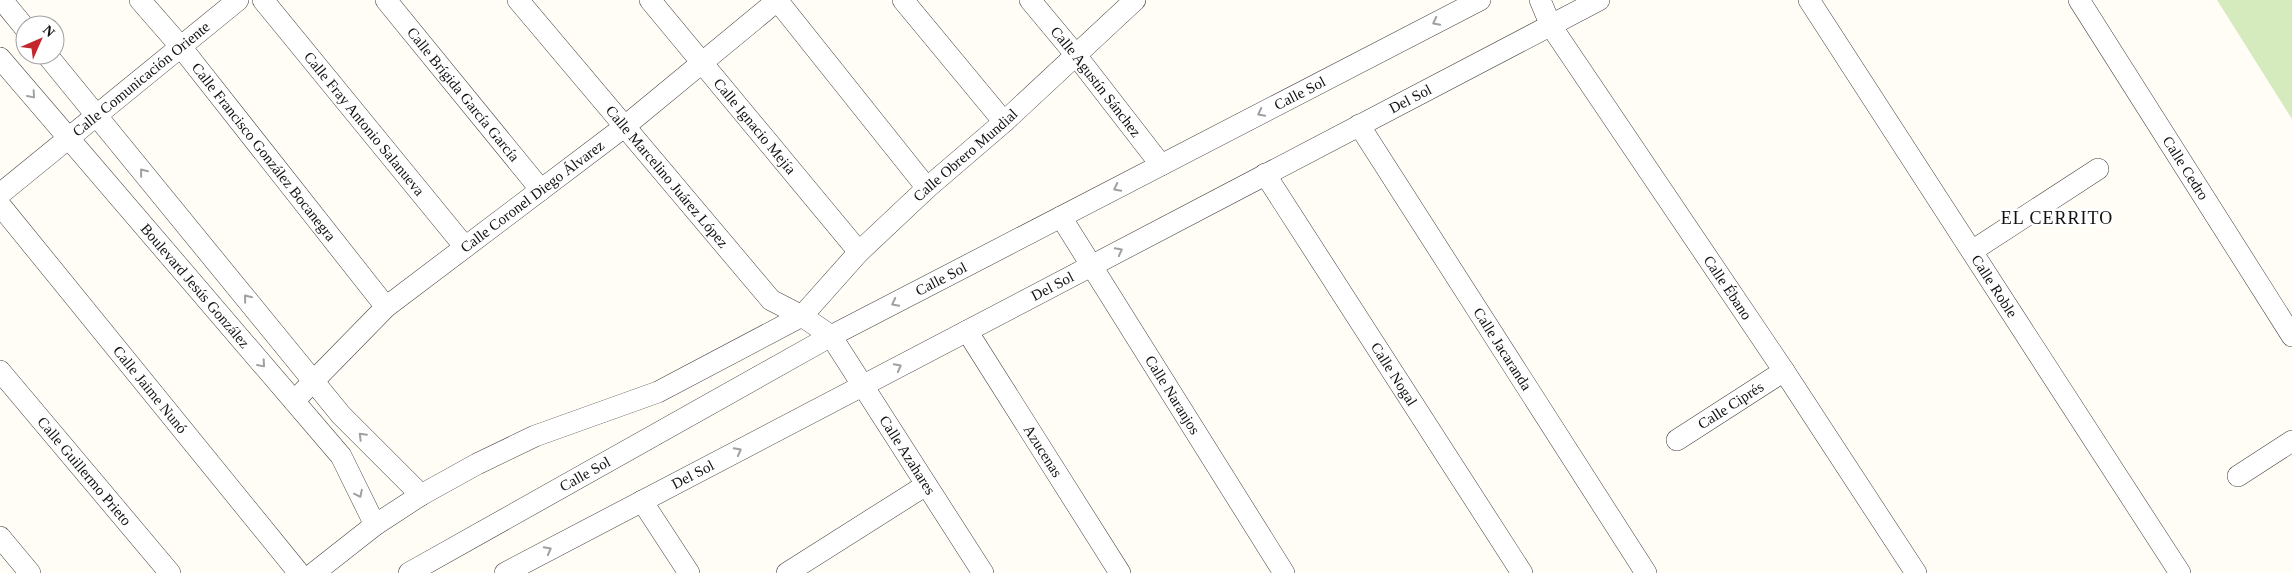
<svg xmlns="http://www.w3.org/2000/svg" width="2292" height="573" font-family="Georgia,serif">
<style>
.green{fill:#d5ebbd}
.lines{fill:none;stroke-linecap:round;stroke-linejoin:round}
.minor-casing{stroke:#444;stroke-width:22}
.minor{stroke:#fff;stroke-width:21}
.oneway{stroke:#a0a0a0}
.labels{text-anchor:middle;stroke-width:5;stroke-linejoin:round;paint-order:stroke}
.street-label{font-size:15px;fill:#111;stroke:#fff}
.quarter-label{font-size:18px;letter-spacing:1px;fill:#111;stroke:#fff}
</style>
<rect width="100%" height="100%" fill="#fffdf5"/>
<polygon class="green" points="2217,0 2292,0 2292,119"/>
<g class="lines">
<g class="minor-casing">
<g id="minor">
<polyline points="2,0 25,28"/>
<path id="s1" d="M140 0 181 47 386 307"/>
<path id="s2" d="M263 0 465 247"/>
<path id="s3" d="M386 0 541 190"/>
<path id="s4" d="M518 0 771 300 802 316 831 336 983 573"/>
<path id="s5" d="M650 0 859 252"/>
<polyline points="777,0 927,188"/>
<polyline points="903,0 1004,122"/>
<path id="s6" d="M1030 0 1075 54 1161 165"/>
<path id="s7" d="M1540 0 1551 26 1784 371 1916 573"/>
<path id="s8" d="M1809 0 2180 573"/>
<path id="s9" d="M2079 0 2292 336"/>
<polyline points="47,55 341,415 421,495"/>
<path id="s10" d="M0 58 341 456 375 525"/>
<path id="s11" d="M1359 125 1646 573"/>
<path id="s12" d="M1265 174 1522 573"/>
<path id="s13" d="M0 194 238 0"/>
<path id="s14" d="M0 205 299 573"/>
<path id="s15" d="M1061 217 1284 573"/>
<polyline points="1972,251 2098,169"/>
<path id="s16" d="M967 331 1120 573"/>
<path id="s17" d="M0 371 170 573"/>
<path id="s18" d="M294 401 386 307 624 127 778 0"/>
<path id="s19" d="M1677 440 1784 371"/>
<polyline points="2238,476 2292,441"/>
<polyline points="642,501 689,573"/>
<polyline points="0,537 30,573"/>
<path id="s20" d="M314 573 375 525 421 495 477 464 535 436 658 392 802 316 859 252 927 188 1004 122 1135 0"/>
<path id="s21" d="M409 573 831 336 1480 0"/>
<path id="s22" d="M505 573 1599 0"/>
<polyline points="787,573 926,485"/>
</g>
</g>
<use href="#minor" class="minor"/>
</g>
<defs><path id="oneway-chevron" d="M-2-3.5L2.5 0L-2 3.5" fill="none" stroke-width="1.6" stroke-linecap="round" stroke-linejoin="round" transform="scale(1.25)"/></defs>
<g class="oneway">
<use href="#oneway-chevron" transform="translate(1436 22) rotate(153)"/>
<use href="#oneway-chevron" transform="translate(32 95) rotate(49)"/>
<use href="#oneway-chevron" transform="translate(1261 113) rotate(153)"/>
<use href="#oneway-chevron" transform="translate(143 172) rotate(-129)"/>
<use href="#oneway-chevron" transform="translate(1117 188) rotate(153)"/>
<use href="#oneway-chevron" transform="translate(1119 251) rotate(-28)"/>
<use href="#oneway-chevron" transform="translate(247 298) rotate(-129)"/>
<use href="#oneway-chevron" transform="translate(895 303) rotate(153)"/>
<use href="#oneway-chevron" transform="translate(262 364) rotate(49)"/>
<use href="#oneway-chevron" transform="translate(898 367) rotate(-28)"/>
<use href="#oneway-chevron" transform="translate(362 436) rotate(-135)"/>
<use href="#oneway-chevron" transform="translate(738 451) rotate(-28)"/>
<use href="#oneway-chevron" transform="translate(359 494) rotate(64)"/>
<use href="#oneway-chevron" transform="translate(548 550) rotate(-28)"/>
</g>
<g class="labels">
<g class="street-label">
<text dy="5" stroke="none"><textPath href="#s13" startOffset="182">Calle Comunicación Oriente</textPath></text>
<text dy="5" stroke="none"><textPath href="#s6" startOffset="105">Calle Agustín Sánchez</textPath></text>
<text dy="5" stroke="none"><textPath href="#s21" startOffset="1012">Calle Sol</textPath></text>
<text dy="5" stroke="none"><textPath href="#s3" startOffset="122">Calle Brígida García García</textPath></text>
<text dy="5" stroke="none"><textPath href="#s22" startOffset="1022">Del Sol</textPath></text>
<text dy="5" stroke="none"><textPath href="#s2" startOffset="160">Calle Fray Antonio Salanueva</textPath></text>
<text dy="5" stroke="none"><textPath href="#s5" startOffset="164">Calle Ignacio Mejía</textPath></text>
<text dy="5" stroke="none"><textPath href="#s1" startOffset="196">Calle Francisco González Bocanegra</textPath></text>
<text dy="5" stroke="none"><textPath href="#s20" startOffset="784">Calle Obrero Mundial</textPath></text>
<text dy="5" stroke="none"><textPath href="#s9" startOffset="199">Calle Cedro</textPath></text>
<text dy="5" stroke="none"><textPath href="#s4" startOffset="231">Calle Marcelino Juárez López</textPath></text>
<text dy="5" stroke="none"><textPath href="#s18" startOffset="315">Calle Coronel Diego Álvarez</textPath></text>
<text dy="5" stroke="none"><textPath href="#s21" startOffset="608">Calle Sol</textPath></text>
<text dy="5" stroke="none"><textPath href="#s10" startOffset="300">Boulevard Jesús González</textPath></text>
<text dy="5" stroke="none"><textPath href="#s22" startOffset="618">Del Sol</textPath></text>
<text dy="5" stroke="none"><textPath href="#s8" startOffset="341">Calle Roble</textPath></text>
<text dy="5" stroke="none"><textPath href="#s7" startOffset="344">Calle Ébano</textPath></text>
<text dy="5" stroke="none"><textPath href="#s11" startOffset="266">Calle Jacaranda</textPath></text>
<text dy="5" stroke="none"><textPath href="#s12" startOffset="238">Calle Nogal</textPath></text>
<text dy="5" stroke="none"><textPath href="#s14" startOffset="238">Calle Jaime Nunó</textPath></text>
<text dy="5" stroke="none"><textPath href="#s15" startOffset="210">Calle Naranjos</textPath></text>
<text dy="5" stroke="none"><textPath href="#s19" startOffset="64">Calle Ciprés</textPath></text>
<text dy="5" stroke="none"><textPath href="#s16" startOffset="142">Azucenas</textPath></text>
<text dy="5" stroke="none"><textPath href="#s4" startOffset="604">Calle Azahares</textPath></text>
<text dy="5" stroke="none"><textPath href="#s17" startOffset="131">Calle Guillermo Prieto</textPath></text>
<text dy="5" stroke="none"><textPath href="#s21" startOffset="202">Calle Sol</textPath></text>
<text dy="5" stroke="none"><textPath href="#s22" startOffset="212">Del Sol</textPath></text>
</g>
<g class="quarter-label">
<text x="2057" y="224">EL CERRITO</text>
</g>
</g>
<g transform="translate(40 40) rotate(45)"><circle r="24" fill="#ffffff" stroke="#a0a0a0"/>
<path d="M0-4L9 19L0 12L-9 19Z" fill="#c4262e"/>
<text y="-8" font-size="14" font-weight="bold" text-anchor="middle" fill="#111111">N</text>
</g>
</svg>
